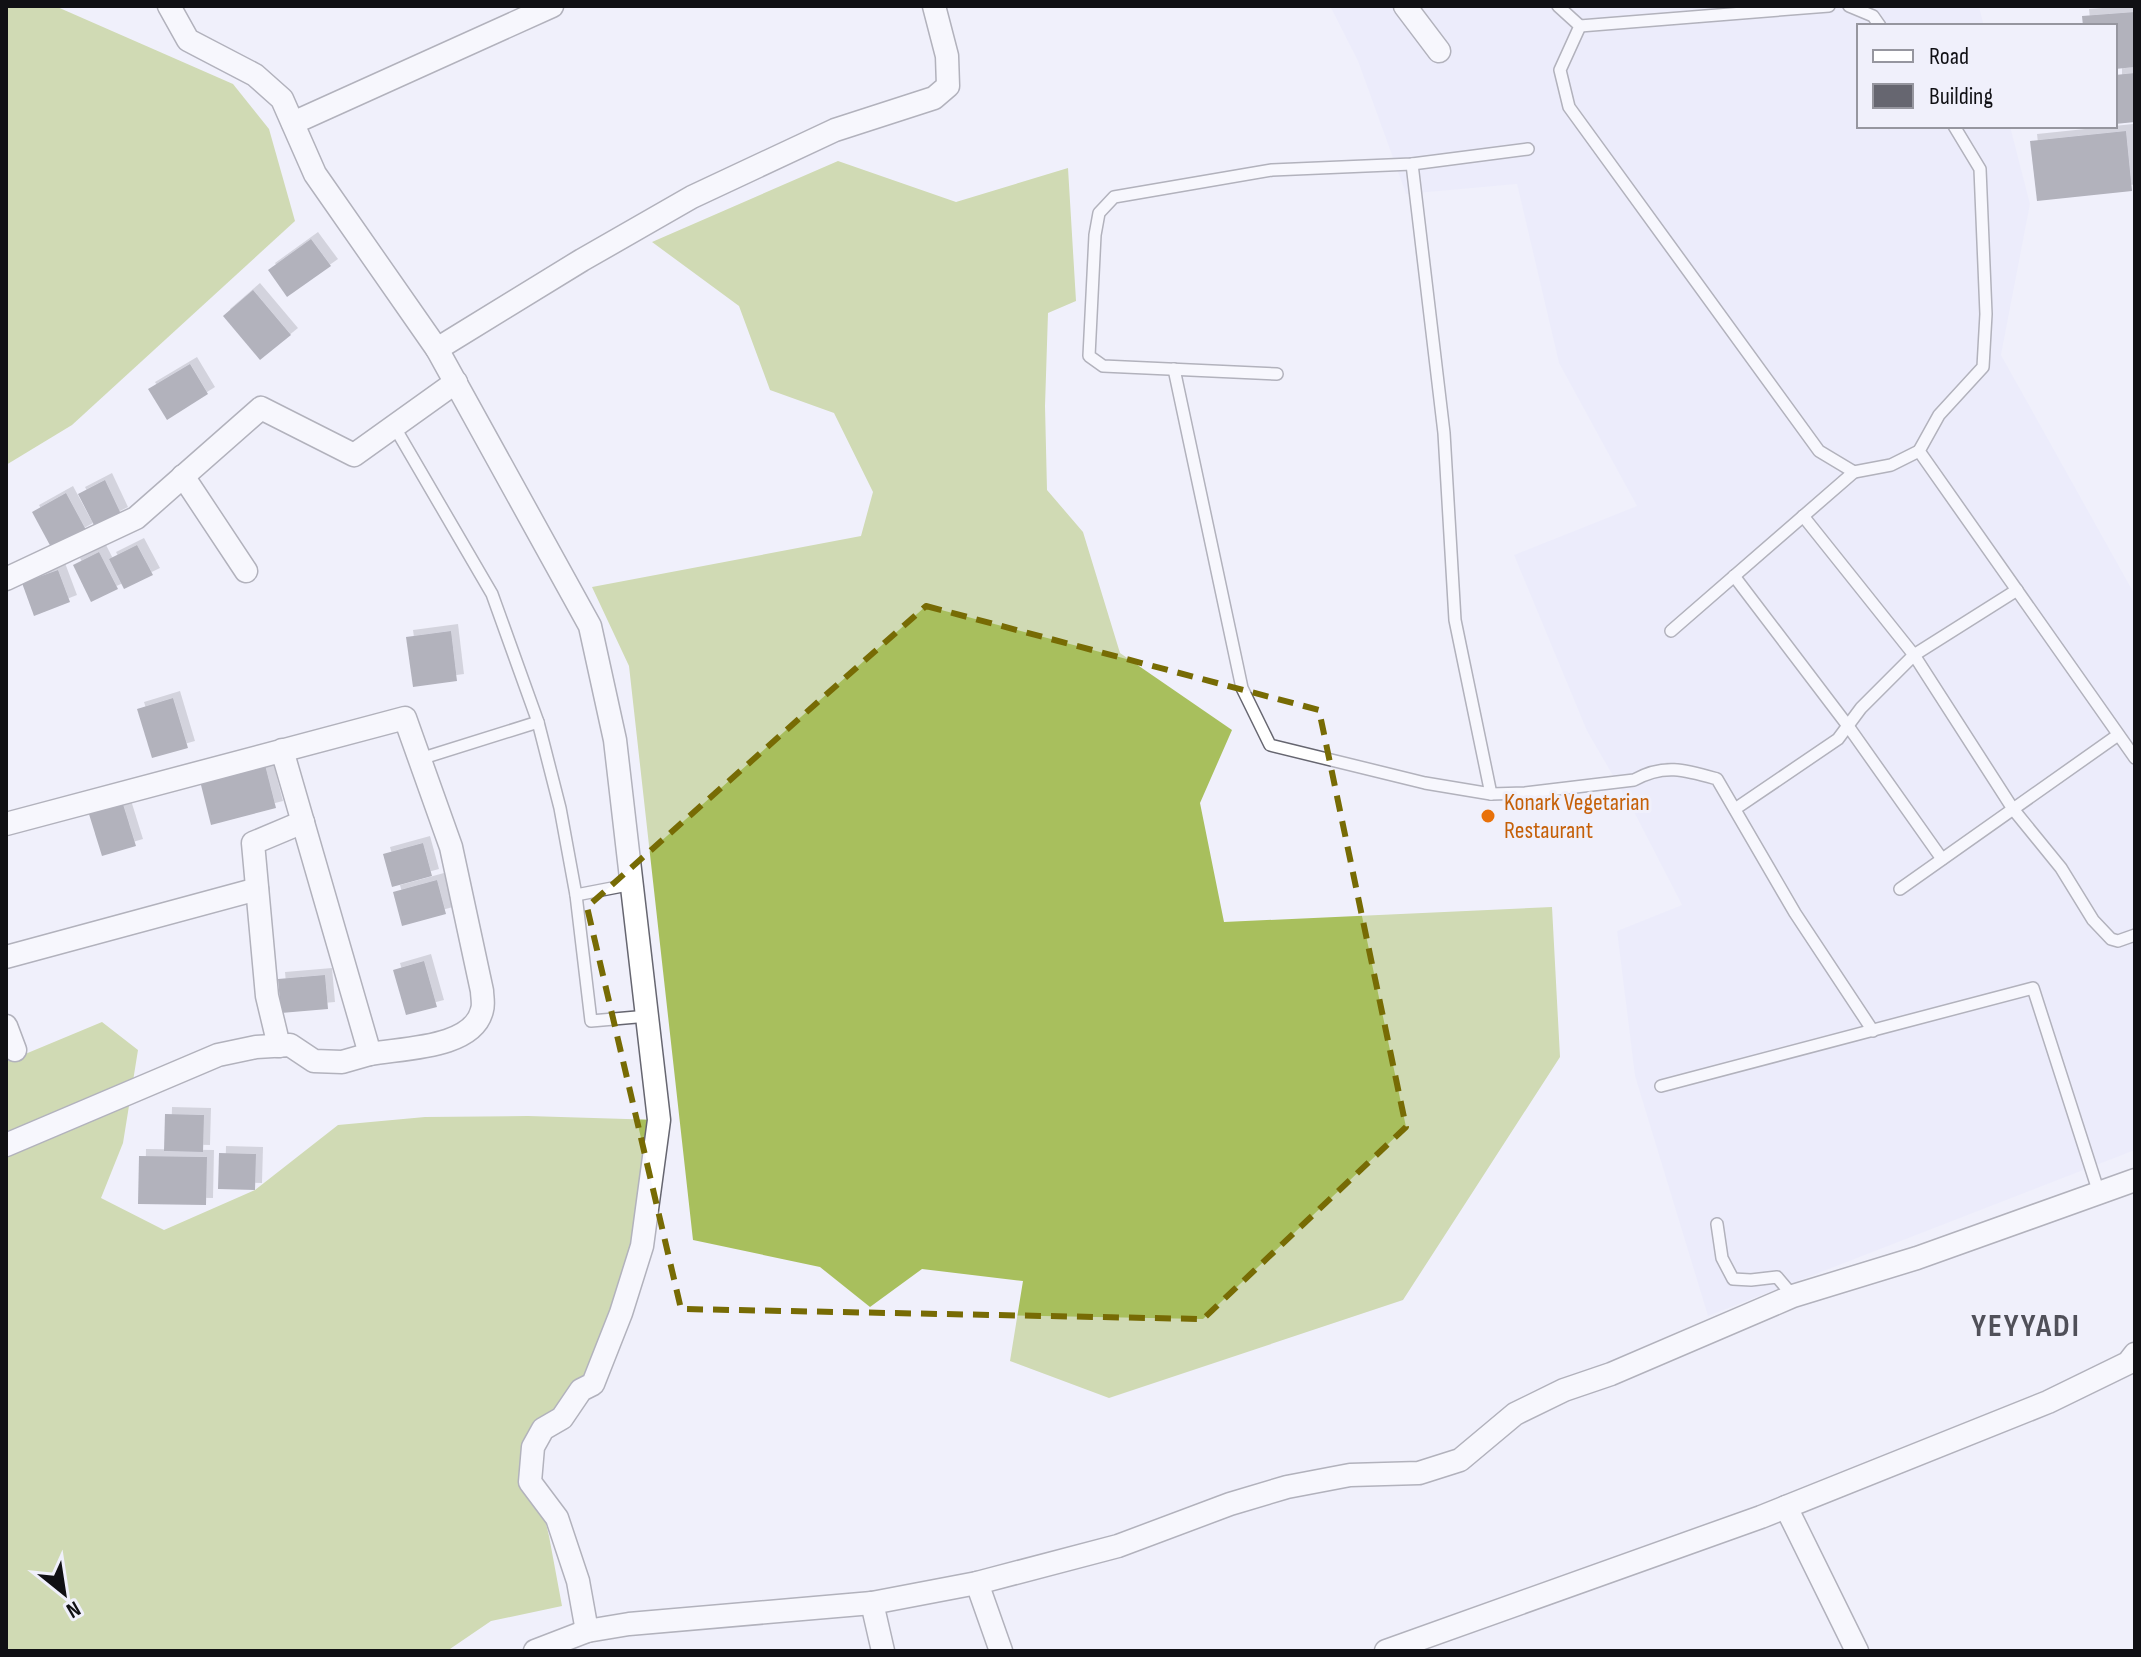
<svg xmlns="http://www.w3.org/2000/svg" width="2141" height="1657" font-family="'Sofia Sans Condensed',sans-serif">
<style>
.built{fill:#e7e7fa}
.forest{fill:#a8bf5d}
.building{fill:#666670;filter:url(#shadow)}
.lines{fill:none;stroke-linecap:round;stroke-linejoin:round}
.service-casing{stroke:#666670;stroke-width:14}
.minor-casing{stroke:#666670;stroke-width:25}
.service{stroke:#fff;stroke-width:11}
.minor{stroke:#fff;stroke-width:22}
.marked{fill:none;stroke:#776b04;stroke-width:6;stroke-dasharray:16 10;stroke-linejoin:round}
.food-dot{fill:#e8710a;stroke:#f0f0fb;stroke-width:3}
.labels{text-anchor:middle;stroke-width:6;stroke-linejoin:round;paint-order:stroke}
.food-label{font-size:24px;fill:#c56008;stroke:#f0f0fb;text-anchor:start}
.district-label{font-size:32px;font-weight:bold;letter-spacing:2px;fill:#505059;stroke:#f0f0fb}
</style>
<defs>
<filter id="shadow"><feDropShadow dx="7" dy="-7" stdDeviation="0" flood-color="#0004"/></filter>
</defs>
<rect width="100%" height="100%" fill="#f0f0fb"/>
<polygon class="built" points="1330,6 1979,6 1984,26 1859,26 1859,126 2010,126 2030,204 2001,355 2135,595 2135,1150 1708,1316 1635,1076 1617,931 1682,905 1633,810 1587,731 1514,555 1637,506 1559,363 1517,184 1406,194 1358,61"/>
<g class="forest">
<polygon points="6,6 55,6 233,84 269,129 295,221 72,425 6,465"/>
<polygon points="838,161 956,202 1068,168 1076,301 1048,313 1045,406 1047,490 1083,532 1120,653 1232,730 1200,803 1224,922 1552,907 1560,1057 1403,1300 1109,1398 1010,1361 1023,1281 922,1269 870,1307 820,1267 693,1240 629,666 592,587 861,536 873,492 834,413 770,390 739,306 652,242"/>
<polygon points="102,1022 138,1050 123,1143 101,1198 164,1230 255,1190 338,1125 425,1117 528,1116 659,1120 642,1246 581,1390 532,1466 549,1536 562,1606 491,1621 447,1651 6,1651 6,1062"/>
</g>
<g class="building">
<polygon points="2135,12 2135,67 2115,69 2115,26 2083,26 2082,16"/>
<polygon points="2135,73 2135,122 2115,124 2115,75"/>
<polygon points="2126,131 2132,191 2037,201 2030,141"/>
<polygon points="311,239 331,266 287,297 268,270"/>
<polygon points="253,290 291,335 260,360 223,316"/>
<polygon points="190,364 208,394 167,420 148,389"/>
<polygon points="105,480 121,514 95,527 78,494"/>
<polygon points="66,493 86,530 52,549 32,512"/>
<polygon points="137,545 153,575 124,589 109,559"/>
<polygon points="99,552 118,589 91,602 73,565"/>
<polygon points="58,570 70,602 34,616 22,583"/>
<polygon points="451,631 457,681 413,687 406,637"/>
<polygon points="173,698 188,748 152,758 137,709"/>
<polygon points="264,761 276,808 211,825 199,777"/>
<polygon points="122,801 136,846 102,856 88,811"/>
<polygon points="423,843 432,876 392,887 383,854"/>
<polygon points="437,880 446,914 402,926 393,892"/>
<polygon points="424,961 437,1007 406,1015 393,970"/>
<polygon points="325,975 328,1009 281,1013 278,979"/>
<polygon points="165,1114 204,1115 203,1152 164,1151"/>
<polygon points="219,1153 256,1154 255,1190 218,1189"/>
<polygon points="139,1156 207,1157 206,1205 138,1204"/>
</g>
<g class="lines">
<g class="service-casing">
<g id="service">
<polyline points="1558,6 1580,26 1560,70 1569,107 1819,451 1854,472 1891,465 1919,451"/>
<polyline points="1849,6 1873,16 1880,26"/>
<polyline points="1580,26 1829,6"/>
<polyline points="1954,126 1980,169 1986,314 1983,367 1939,415 1919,451 2135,758"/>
<polyline points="1412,164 1444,433 1455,620 1491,794"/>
<path d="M1174 369 1242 688 1270 745 1425 783 1491 794 1525 793 1634 780C1664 763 1686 770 1717 779L1795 913 1873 1031"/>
<polyline points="1277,374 1103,366 1089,356 1095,235 1099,213 1114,197 1272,170 1412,164 1528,149"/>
<polyline points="394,426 492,594 538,722"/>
<polyline points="1803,516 1914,655 2013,809 2061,868 2093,920 2111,939 2118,941 2135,935"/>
<polyline points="1734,576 1848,726 1942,859"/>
<polyline points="1671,631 1854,472"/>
<polyline points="420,759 538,722 560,808 576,895 591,1021 648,1016"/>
<polyline points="1735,809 1838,739 1861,708 1914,655 2017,590"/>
<polyline points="1900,889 2118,735"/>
<polyline points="576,895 633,884"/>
<polyline points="1661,1086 2033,988 2099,1193"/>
<polyline points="1717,1224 1722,1258 1733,1279 1751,1280 1777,1277 1793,1296"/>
</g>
</g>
<g class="minor-casing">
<g id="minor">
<polyline points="169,6 188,40 255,75 282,99 315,174 437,349 590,626 615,740 659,1120 642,1246 621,1313 593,1384 581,1390 562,1418 543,1429 533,1447 530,1482 557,1518 578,1581 587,1631"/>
<polyline points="1405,6 1439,51"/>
<polyline points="293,123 552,6"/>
<polyline points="437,349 582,260 692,197 835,130 934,98 948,86 947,56 934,6"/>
<polyline points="183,476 246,571"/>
<polyline points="6,579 136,518 261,408 354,455 456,382"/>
<path d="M6 824 405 718 451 847 482 991C482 996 484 1004 482 1010 473 1049 401 1048 370 1054L282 750"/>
<polyline points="6,957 257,889"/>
<polyline points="6,1026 15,1050"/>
<polyline points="279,1046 267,996 253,843 303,822"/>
<polyline points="6,1145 218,1055 256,1047 290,1045 314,1061 342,1062 370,1054"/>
<polyline points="1786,1507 1857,1651"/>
<polyline points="977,1583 1001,1651"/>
<polyline points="872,1603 883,1651"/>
<polyline points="535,1651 587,1631 629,1624 872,1603 977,1583 1118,1546 1230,1504 1287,1487 1350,1475 1419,1473 1460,1460 1515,1414 1564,1390 1611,1374 1793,1296 1917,1258 2135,1180"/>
<polyline points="1386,1651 1761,1517 2048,1402 2128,1363 2135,1354"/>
</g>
</g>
<use href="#service" class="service"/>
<use href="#minor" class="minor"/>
</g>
<path d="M0 0H2141V1657H0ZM926 606 1319 710 1406 1127 1203 1319 681 1309 587 907Z" fill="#f0f0fb" fill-opacity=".55" fill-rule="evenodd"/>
<path class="marked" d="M926 606 1319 710 1406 1127 1203 1319 681 1309 587 907Z"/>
<circle class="food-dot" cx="1488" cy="816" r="8"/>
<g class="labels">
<g class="food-label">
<text x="1504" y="810">Konark Vegetarian<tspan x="1504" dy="28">Restaurant</tspan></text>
</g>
<g class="district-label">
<text x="2026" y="1336">YEYYADI</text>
</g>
</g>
<rect width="2141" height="1657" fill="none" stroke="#101014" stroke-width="16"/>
<rect x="1857" y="24" width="260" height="104" fill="#f0f0fb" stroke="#96969f" stroke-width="2"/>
<rect x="1873" y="50" width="40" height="12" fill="#ffffff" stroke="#96969f" stroke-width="2"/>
<text x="1929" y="64" font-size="24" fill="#101014">Road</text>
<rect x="1873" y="84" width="40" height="24" fill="#666670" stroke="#96969f" stroke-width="2"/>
<text x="1929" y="104" font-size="24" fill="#101014">Building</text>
<g transform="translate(64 1593) rotate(150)" stroke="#f0f0fb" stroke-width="6" paint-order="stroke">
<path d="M0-6L14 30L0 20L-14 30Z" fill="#101014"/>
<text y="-12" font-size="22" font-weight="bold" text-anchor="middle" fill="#101014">N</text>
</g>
</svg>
